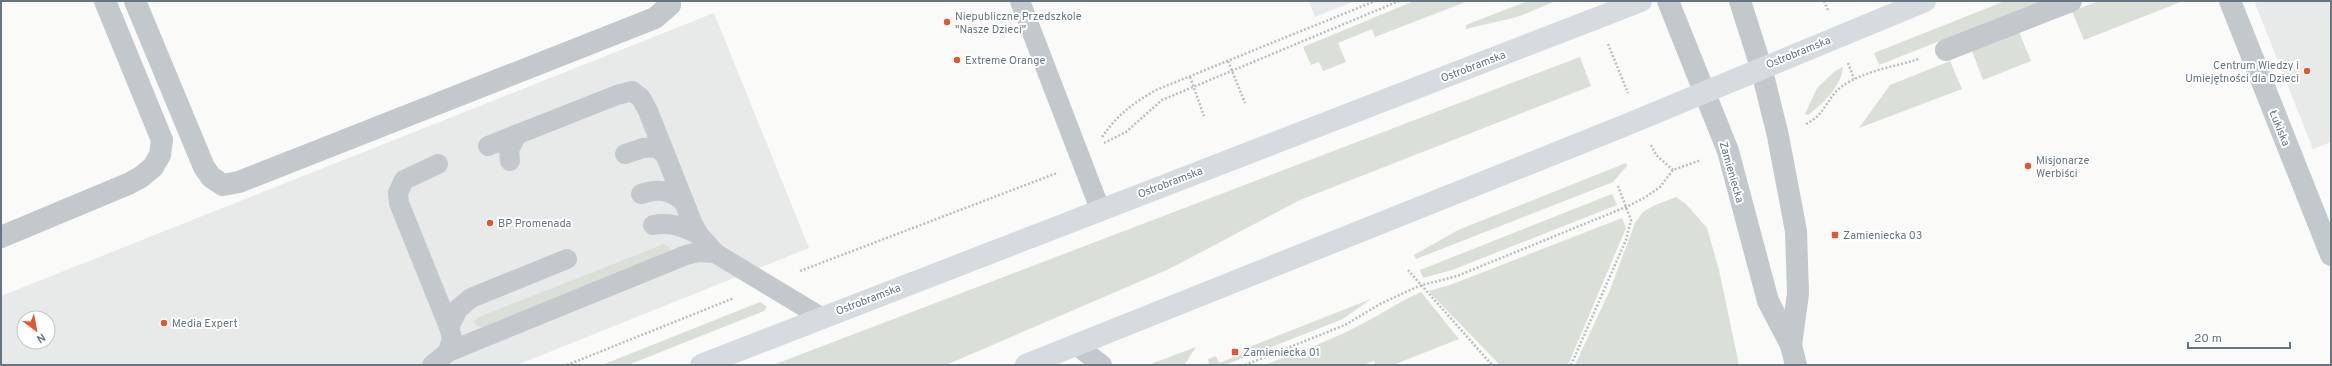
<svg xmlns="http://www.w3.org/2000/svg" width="2332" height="366" font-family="Overpass,sans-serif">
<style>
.built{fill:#e8e9e9;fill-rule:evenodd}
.green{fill:#dadfd7}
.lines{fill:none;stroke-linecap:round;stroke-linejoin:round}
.path{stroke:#bbbfc2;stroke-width:2.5;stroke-dasharray:2 2;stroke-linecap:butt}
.service{stroke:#c3c8cc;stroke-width:20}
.minor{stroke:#c3c8cc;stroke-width:22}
.tertiary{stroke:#c3c8cc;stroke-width:22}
.primary{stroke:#d6dbdf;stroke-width:22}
.poi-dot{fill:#e4572e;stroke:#fff;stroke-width:1.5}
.labels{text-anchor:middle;stroke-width:4;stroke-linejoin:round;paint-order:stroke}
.poi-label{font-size:11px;fill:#657683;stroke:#fff;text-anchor:start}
.street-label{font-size:11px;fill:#657683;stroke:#fff}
</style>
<rect width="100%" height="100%" fill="#fafaf8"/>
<g class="built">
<polygon points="1309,1 1355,1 1315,17"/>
<polygon points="2254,1 2331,1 2331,142 2313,149"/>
<path d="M714 13 809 248 517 365H1V296ZM24 318H48V342H24Z"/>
</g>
<g class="green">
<polygon points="1414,1 1468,1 1375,37 1372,29 1338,43 1346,62 1323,71 1319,62 1311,65 1303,47"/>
<polygon points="1527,1 1556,1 1517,17 1466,29 1466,25"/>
<polygon points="2005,1 2041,1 1879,65 1874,53"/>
<polygon points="2099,1 2183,1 2084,40 2072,11"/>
<polygon points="2019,32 2031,61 1983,80 1972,51"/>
<polygon points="1580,57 1591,86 1300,200 1169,269 946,365 773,365"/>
<polygon points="1950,61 1962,89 1859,128 1890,85"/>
<path d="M1843 67C1842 85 1823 104 1808 115L1805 114 1817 88 1835 71Z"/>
<polygon points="1626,163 1627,166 1613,182 1416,259 1414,255 1458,230"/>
<polygon points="1612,194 1617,205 1452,270 1423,278 1420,270"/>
<polygon points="1676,197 1686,204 1707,228 1719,270 1739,365 1575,365 1610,290 1635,223 1643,212 1653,206"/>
<polygon points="1622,218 1626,228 1568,365 1500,365 1431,294 1429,291 1450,285"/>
<polygon points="664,244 670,248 668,253 483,327 477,326 474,322 479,317"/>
<path d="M1421 292 1459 339 1393 365H1376L1374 361 1363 365H1265C1296 353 1327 342 1356 327 1379 316 1398 302 1421 292Z"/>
<polygon points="1371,299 1343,319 1225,365 1204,365 1209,363 1208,359 1216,356 1219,363 1250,351 1249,347"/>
<polygon points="760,302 767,307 764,311 628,365 602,365"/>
<polygon points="1196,347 1184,365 1148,365"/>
</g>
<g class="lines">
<g class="path">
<polyline points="1824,1 1828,10"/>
<polyline points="1608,44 1628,93"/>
<polyline points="1228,61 1245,103"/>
<polyline points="1848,63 1854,79"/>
<polyline points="1190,77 1204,116"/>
<path d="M1806 124C1826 114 1826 99 1841 87 1863 71 1893 67 1919 59"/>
<path d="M1102 137C1118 114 1132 104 1156 90L1375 1"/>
<polyline points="1104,143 1126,132 1162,100 1399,1"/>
<polyline points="1651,145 1656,155 1673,170"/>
<polyline points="1408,270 1492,365"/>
<polyline points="800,271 1057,173"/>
<polyline points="567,365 734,298"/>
<polyline points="1245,365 1345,325 1380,304 1419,286 1457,276 1626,207 1644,198 1660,187 1673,170 1701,160"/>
<polyline points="1571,365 1626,240 1631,220 1618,186"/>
</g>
<g class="service">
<polyline points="1020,1 1100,209"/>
<polyline points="488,146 617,95 632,91 641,98 648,111 692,222 699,235 715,253"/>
<polyline points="625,154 643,148 656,147 665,154"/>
<polyline points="510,161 509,150 517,134"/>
<polyline points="438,164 404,180 398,193 399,203 449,327 452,338 448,352"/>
<path d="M641 194C658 188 670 190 684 202"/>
<path d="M653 225C670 222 683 226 699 235"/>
<polyline points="449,327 458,309 471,298 567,259"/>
<polyline points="1076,345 1102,365"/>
<polyline points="432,365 448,352 686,255 699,252 715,253 821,317"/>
</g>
<g class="minor">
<polyline points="135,1 204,167 211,177 223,185 239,182 655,18 670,5 670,1"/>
<polyline points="2230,1 2331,255"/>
<polyline points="1946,50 2071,1"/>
<polyline points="1,237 128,184 141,177 153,167 160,155 162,140 105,1"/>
</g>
<g class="tertiary">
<polyline points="1668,1 1728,151 1768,301 1791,345 1796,365"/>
<polyline points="1740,1 1761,67 1778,136 1796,231 1798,294 1791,345"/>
</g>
<g class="primary">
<polyline points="701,365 1641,1"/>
<polyline points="1026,365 1621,127 1925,1"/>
</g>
</g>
<g class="poi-dot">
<circle cx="947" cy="22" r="4"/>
<circle cx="957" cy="60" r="4"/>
<circle cx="2307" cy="71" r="4"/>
<circle cx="2028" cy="166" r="4"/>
<circle cx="490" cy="223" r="4"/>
<rect x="1831" y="231" width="8" height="8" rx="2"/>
<circle cx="164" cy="323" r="4"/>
<rect x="1231" y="348" width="8" height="8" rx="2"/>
</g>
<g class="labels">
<g class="poi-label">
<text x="955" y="20">Niepubliczne Przedszkole<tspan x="955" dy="13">"Nasze Dzieci"</tspan></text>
<text x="965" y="64">Extreme Orange</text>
<text x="2299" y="69" text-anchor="end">Centrum Wiedzy i<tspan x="2299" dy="13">Umiejętności dla Dzieci</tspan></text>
<text x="2036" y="164">Misjonarze<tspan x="2036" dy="13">Werbiści</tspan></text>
<text x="498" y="227">BP Promenada</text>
<text x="1843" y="239">Zamieniecka 03</text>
<text x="172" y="327">Media Expert</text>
<text x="1243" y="356">Zamieniecka 01</text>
</g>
<g class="street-label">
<text transform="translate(1798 52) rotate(-22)" y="4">Ostrobramska</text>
<text transform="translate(1473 66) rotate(-21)" y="4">Ostrobramska</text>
<text transform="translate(2280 128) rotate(68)" y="4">Łukiska</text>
<text transform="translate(1732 172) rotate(74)" y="4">Zamieniecka</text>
<text transform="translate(1170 182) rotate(-21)" y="4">Ostrobramska</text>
<text transform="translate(868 299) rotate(-21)" y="4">Ostrobramska</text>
</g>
</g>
<rect width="2332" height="366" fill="none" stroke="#657683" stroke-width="4"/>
<g transform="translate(36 330) rotate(148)"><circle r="19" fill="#ffffff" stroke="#c1c8cd"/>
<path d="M0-3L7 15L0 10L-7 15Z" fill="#e4572e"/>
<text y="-6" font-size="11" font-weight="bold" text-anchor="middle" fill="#657683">N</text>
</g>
<path d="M2188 342v6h102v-6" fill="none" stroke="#657683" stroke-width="2"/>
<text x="2194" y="342" font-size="12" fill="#657683" stroke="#ffffff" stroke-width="3" paint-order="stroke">20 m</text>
</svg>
